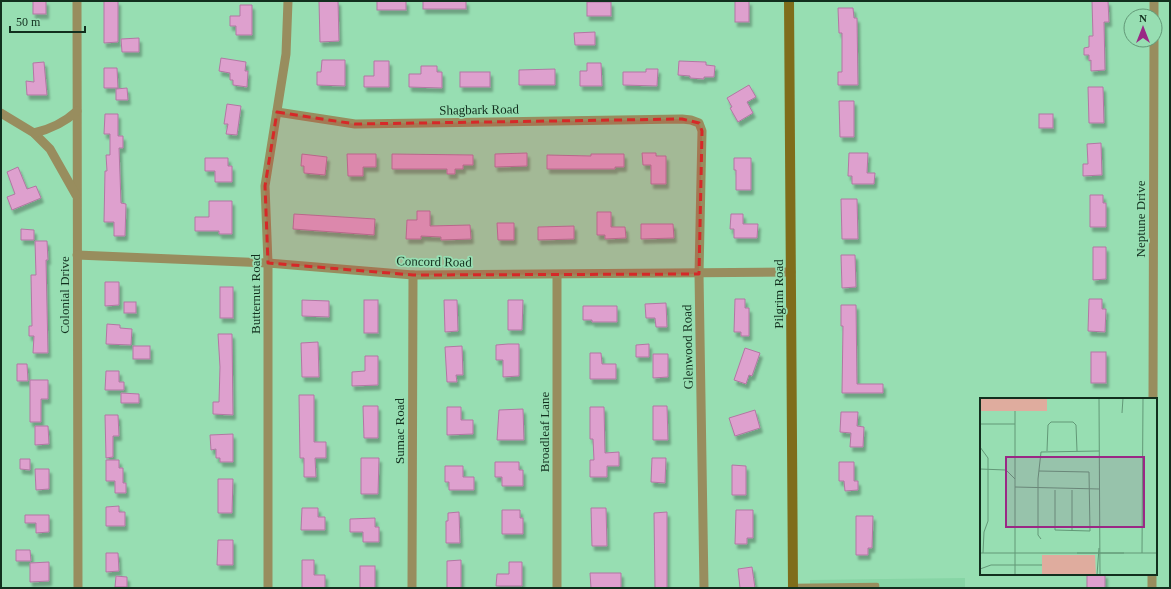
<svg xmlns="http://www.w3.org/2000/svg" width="1171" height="589" font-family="'Times New Roman',serif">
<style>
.built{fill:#87d5a5}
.building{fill:#dea0ce;stroke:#b277a3;filter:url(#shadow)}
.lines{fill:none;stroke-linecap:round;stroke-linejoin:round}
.lane{stroke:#988d5e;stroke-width:4.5}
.street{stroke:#988d5e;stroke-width:9}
.secondary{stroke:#7f6d1b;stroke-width:10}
.marked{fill:#d62828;fill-opacity:0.2;stroke:#d62828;stroke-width:3;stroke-dasharray:8 5;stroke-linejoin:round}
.labels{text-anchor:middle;stroke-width:3.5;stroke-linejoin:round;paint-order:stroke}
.street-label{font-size:13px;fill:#122f1e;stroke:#97deb2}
.inset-road{fill:none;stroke:#629877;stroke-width:1}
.view{fill:#9a2885;fill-opacity:0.15;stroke:#9a2885;stroke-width:2}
.inset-edge{fill:none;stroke:#122f1e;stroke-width:2}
</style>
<defs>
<filter id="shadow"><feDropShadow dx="2.5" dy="4.5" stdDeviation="1" flood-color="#0004"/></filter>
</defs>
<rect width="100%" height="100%" fill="#97deb2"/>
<polygon class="built" points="965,578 965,588 810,588 810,580"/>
<g class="building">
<rect x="33" y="1" width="13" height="13"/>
<polygon points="104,1 118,1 118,42 104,43"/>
<polygon points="319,1 338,1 339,41 320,42"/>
<rect x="377" y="1" width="29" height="9"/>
<rect x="423" y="1" width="43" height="8"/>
<rect x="735" y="1" width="14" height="21"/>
<polygon points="1092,1 1108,1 1109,22 1104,22 1105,70 1091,71 1091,60 1089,61 1089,55 1084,55 1084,48 1089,47 1089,36 1093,36"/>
<rect x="587" y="2" width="24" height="14"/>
<polygon points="240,5 252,5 252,35 236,35 236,26 230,26 230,16 240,16"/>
<polygon points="838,8 853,8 854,18 857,18 858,85 838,85 838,72 842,72 842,33 839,33"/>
<polygon points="595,32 595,45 575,45 574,33"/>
<polygon points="139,38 139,52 122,52 121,39"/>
<polygon points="221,58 246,62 245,71 248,71 247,87 233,85 233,80 230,80 230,73 219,71"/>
<polygon points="322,60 345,60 345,86 317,85 317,72 321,72"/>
<polygon points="374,61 389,61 389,87 364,87 364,76 374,76"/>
<polygon points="679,61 706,62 706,65 715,66 714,77 704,77 704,79 690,78 690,76 678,75"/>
<polygon points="44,62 47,95 27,95 26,81 34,82 33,63"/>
<polygon points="587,63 601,63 602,86 580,86 580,71 587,71"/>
<polygon points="421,66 437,66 437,72 442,72 442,88 409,87 409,74 421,74"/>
<polygon points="104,68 117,68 118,88 104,88"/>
<polygon points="555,69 555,85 519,85 519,70"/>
<polygon points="646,69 658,69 657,86 623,85 623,72 646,72"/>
<rect x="460" y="72" width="30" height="15"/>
<polygon points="749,85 756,97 747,102 753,113 738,122 730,108 732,107 727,98"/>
<polygon points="1088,87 1103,87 1104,123 1089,123"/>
<polygon points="127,88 128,100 116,100 116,89"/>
<polygon points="839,101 854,101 854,137 840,137"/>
<polygon points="227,104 241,106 237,135 226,134 228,124 224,124"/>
<polygon points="105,114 118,114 118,136 123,136 123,148 119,148 121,203 126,204 125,236 114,236 114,222 104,222 105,171 107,171 106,155 110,155 110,134 104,134"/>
<rect x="1039" y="114" width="14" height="14"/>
<polygon points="1101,143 1102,175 1083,176 1083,164 1088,164 1087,144"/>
<polygon points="527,153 527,166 495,167 495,154"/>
<polygon points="642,153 656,153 656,156 666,156 666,184 651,184 651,165 643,165"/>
<polygon points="849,153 868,153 867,173 875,173 874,184 852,184 852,176 848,176"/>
<polygon points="302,154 327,157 325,175 304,173 304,166 301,166"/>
<polygon points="347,154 376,154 376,167 363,167 363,176 348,176"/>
<polygon points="392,154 473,155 473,165 463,165 463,169 455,169 455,174 447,174 447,169 392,169"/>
<polygon points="591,154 624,154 624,167 615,167 615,169 547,169 547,155 591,156"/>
<polygon points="205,158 228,158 228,166 232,166 232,182 215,182 215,171 205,171"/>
<polygon points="734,158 751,158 751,190 736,190 736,170 734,170"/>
<polygon points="18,167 27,189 36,186 41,198 12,210 7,197 15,194 7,172"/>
<polygon points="1090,195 1103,195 1103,203 1106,203 1106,227 1090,227"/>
<polygon points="841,199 857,199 858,239 842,239"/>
<polygon points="209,201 232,201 232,234 219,234 219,231 195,231 195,217 209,217"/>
<polygon points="417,211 430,211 430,226 470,225 471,239 441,240 441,237 421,236 421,239 406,239 407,220 417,220"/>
<polygon points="597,212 611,212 611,227 625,227 626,238 605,239 605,235 597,235"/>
<polygon points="294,214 375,219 374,235 293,229"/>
<polygon points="731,214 743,214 743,224 758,224 757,238 734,238 734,229 730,229"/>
<polygon points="497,223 514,223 514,240 498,240"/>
<polygon points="641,224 673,224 674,238 641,239"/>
<polygon points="574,226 574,239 538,240 538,227"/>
<polygon points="21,229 34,230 34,240 21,240"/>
<polygon points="35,241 47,241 48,260 46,260 48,353 33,353 34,336 29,336 29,326 32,326 31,275 36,275"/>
<polygon points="1093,247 1106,247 1106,279 1093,280"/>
<polygon points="841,255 855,255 856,287 842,288"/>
<polygon points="105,282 119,282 119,305 105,306"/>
<rect x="220" y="287" width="13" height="31"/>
<polygon points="735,299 745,299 745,308 749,308 749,336 741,336 741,332 734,332"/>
<polygon points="1089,299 1102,299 1102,309 1106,309 1105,332 1088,331"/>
<polygon points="302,300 329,301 329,317 302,316"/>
<rect x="364" y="300" width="14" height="33"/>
<polygon points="444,300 457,300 458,331 445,332"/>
<polygon points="508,300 523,300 522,330 508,330"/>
<rect x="124" y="302" width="12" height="11"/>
<polygon points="666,303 667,327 656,327 655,318 646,318 645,304"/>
<polygon points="841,305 856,305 857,384 883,384 883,393 842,393 843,326 841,326"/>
<polygon points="583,306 617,306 617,322 592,322 592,320 583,320"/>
<polygon points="107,324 120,325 120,328 132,329 131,345 106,344"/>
<polygon points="218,334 232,334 233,415 213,414 213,402 219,402 220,367"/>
<polygon points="318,342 319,377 302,377 301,343"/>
<polygon points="508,344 519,344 519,376 503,377 503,360 496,360 496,345"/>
<polygon points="649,344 649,357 636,357 636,345"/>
<rect x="133" y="346" width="17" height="13"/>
<polygon points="462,346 463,375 456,375 457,382 447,382 445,347"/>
<polygon points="745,348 760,353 752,376 749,375 746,384 734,380"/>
<rect x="1091" y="352" width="15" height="31"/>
<polygon points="590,353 601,353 602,364 616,364 616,379 590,379"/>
<polygon points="653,354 668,354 668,377 653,378"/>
<polygon points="365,356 378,356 378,385 352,386 352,372 365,371"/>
<polygon points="17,364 27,364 28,381 17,381"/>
<polygon points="106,371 119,371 119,382 124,382 124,390 105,390"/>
<polygon points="30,380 48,380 48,399 41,399 41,422 30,422"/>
<polygon points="121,393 139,394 139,403 121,403"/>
<polygon points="299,395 314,395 314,442 326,442 326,458 315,458 316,477 304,477 304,458 300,458"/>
<polygon points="363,406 378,406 378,438 364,438"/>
<polygon points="653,406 667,406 668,440 653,440"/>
<polygon points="447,407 461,407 461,420 473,420 473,434 447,435"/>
<polygon points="590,407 604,407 605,453 619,452 619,466 607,466 607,477 590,477 590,460 594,460 593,439 590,439"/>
<polygon points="523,409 524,440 497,440 499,410"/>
<polygon points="755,410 760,428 735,436 729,418"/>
<polygon points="841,412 858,412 857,426 864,427 863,447 850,447 851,433 840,432"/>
<polygon points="105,415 118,415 119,436 113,436 113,457 106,458"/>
<polygon points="35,426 48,426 49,444 35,445"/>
<polygon points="233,434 233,462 220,462 220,458 216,458 216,449 211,450 210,435"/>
<polygon points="361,458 379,458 378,494 361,494"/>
<polygon points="652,458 666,458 665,483 651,482"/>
<polygon points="20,459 30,459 30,470 20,469"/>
<polygon points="106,460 119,460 119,468 123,468 123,483 126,483 126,493 115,493 115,481 106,481"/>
<polygon points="495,462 519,462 519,470 523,470 523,486 502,486 502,477 495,477"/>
<polygon points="839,462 854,462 854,481 858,481 858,490 845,491 844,481 839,481"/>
<polygon points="732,465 746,466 746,495 732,495"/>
<polygon points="445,466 463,466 463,477 474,477 474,490 449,490 449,482 445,482"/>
<polygon points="35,469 49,469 49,489 36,490"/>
<polygon points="218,479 233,479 232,513 218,513"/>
<polygon points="119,506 119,512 125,512 125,526 106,526 106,507"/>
<polygon points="302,508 318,508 318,517 325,517 325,530 301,530"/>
<polygon points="591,508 606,508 607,546 592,546"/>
<polygon points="502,510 520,510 520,518 523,518 523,534 502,534"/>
<polygon points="736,510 753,510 753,538 747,538 747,544 735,544"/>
<polygon points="459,512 460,543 446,543 446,521 448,521 448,513"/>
<polygon points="667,512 667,588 655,588 654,513"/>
<polygon points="25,515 49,515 49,532 36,533 36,523 25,523"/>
<polygon points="856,516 873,516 872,548 868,548 868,555 856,555"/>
<polygon points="375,518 375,527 379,527 379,542 363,542 363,532 350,532 350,519"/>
<polygon points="218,540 233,540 233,565 217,565"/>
<polygon points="16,550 30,550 31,561 16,561"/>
<polygon points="106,553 118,553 119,571 106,572"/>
<polygon points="302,560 314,560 314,575 325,575 325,588 302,588"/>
<polygon points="461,560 461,588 447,588 447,561"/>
<polygon points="49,562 49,581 30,582 30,563"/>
<polygon points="509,562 522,562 522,586 496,586 497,574 509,574"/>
<rect x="360" y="566" width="15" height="22"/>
<polygon points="752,567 755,588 740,588 738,569"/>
<polygon points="590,573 621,573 621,588 591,588"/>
<rect x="1087" y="574" width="18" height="14"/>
<polygon points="116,576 127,577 127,587 115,587"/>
</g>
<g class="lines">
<polyline class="lane" points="792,586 877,585 877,588"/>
<g class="street">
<polyline points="77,1 78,588"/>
<polyline points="1154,16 1154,1"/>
<polyline points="277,112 355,124 682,119 691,120 699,123 702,131 699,274 704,588"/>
<polyline points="1,113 34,133 50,149 76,195"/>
<path d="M34 133C51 129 64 123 77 111"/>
<polyline points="77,255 268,263 413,275 791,272"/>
<polyline points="557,275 557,588"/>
<polyline points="1153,399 1154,40"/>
<polyline points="268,588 268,263 265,186 286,54 288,1"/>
<polyline points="412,588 413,275"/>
<polyline points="1152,588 1152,574"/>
</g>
<polyline class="secondary" points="789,1 793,588"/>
</g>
<path class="marked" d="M277 112 355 124 682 119 699 123 702 131 699 274 413 275 268 263 265 186Z"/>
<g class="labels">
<g class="street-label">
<text transform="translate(479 109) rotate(-1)" y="5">Shagbark Road</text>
<text transform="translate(1140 219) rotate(-90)" y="5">Neptune Drive</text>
<text transform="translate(434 261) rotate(1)" y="5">Concord Road</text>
<text transform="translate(255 294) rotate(-90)" y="5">Butternut Road</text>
<text transform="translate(778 294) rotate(-90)" y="5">Pilgrim Road</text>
<text transform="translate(64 295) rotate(-90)" y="5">Colonial Drive</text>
<text transform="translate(687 347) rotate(-91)" y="5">Glenwood Road</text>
<text transform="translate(399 431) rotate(-90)" y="5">Sumac Road</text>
<text transform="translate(544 432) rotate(-90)" y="5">Broadleaf Lane</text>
</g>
</g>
<g transform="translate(980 398)">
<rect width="177" height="177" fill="#97deb2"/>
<path d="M0 0H67V13H0ZM62 157H115L116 177H62Z" fill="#dfac9e"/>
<path class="inset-road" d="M119 0 120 177M142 15 143 0M0 26H35M0 49 8 60V123L4 134 3 155M67 53 68 27 71 24H93L96 27 97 53M0 71 26 72 35 81M59 73 109 74 110 133 75 132V92M35 89 120 91M92 92V133M61 141 58 137V81L61 54 119 53M0 155H144M97 155H177M162 155 163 0M0 171 11 167H62M35 177V13M117 177 119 150"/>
<path class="view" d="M26 59H164V129H26Z"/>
<rect width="177" height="177" class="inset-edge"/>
</g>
<rect width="1171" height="589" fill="none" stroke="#122f1e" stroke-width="4"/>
<g transform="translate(1143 28)"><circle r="19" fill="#97deb2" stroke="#629877"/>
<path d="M0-3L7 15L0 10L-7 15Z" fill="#9a2885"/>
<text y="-6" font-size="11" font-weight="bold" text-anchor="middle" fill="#122f1e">N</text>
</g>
<path d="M10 26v6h75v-6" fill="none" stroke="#122f1e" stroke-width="2"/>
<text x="16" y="26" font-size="12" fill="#122f1e" stroke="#97deb2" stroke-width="3" paint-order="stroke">50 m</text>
</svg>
